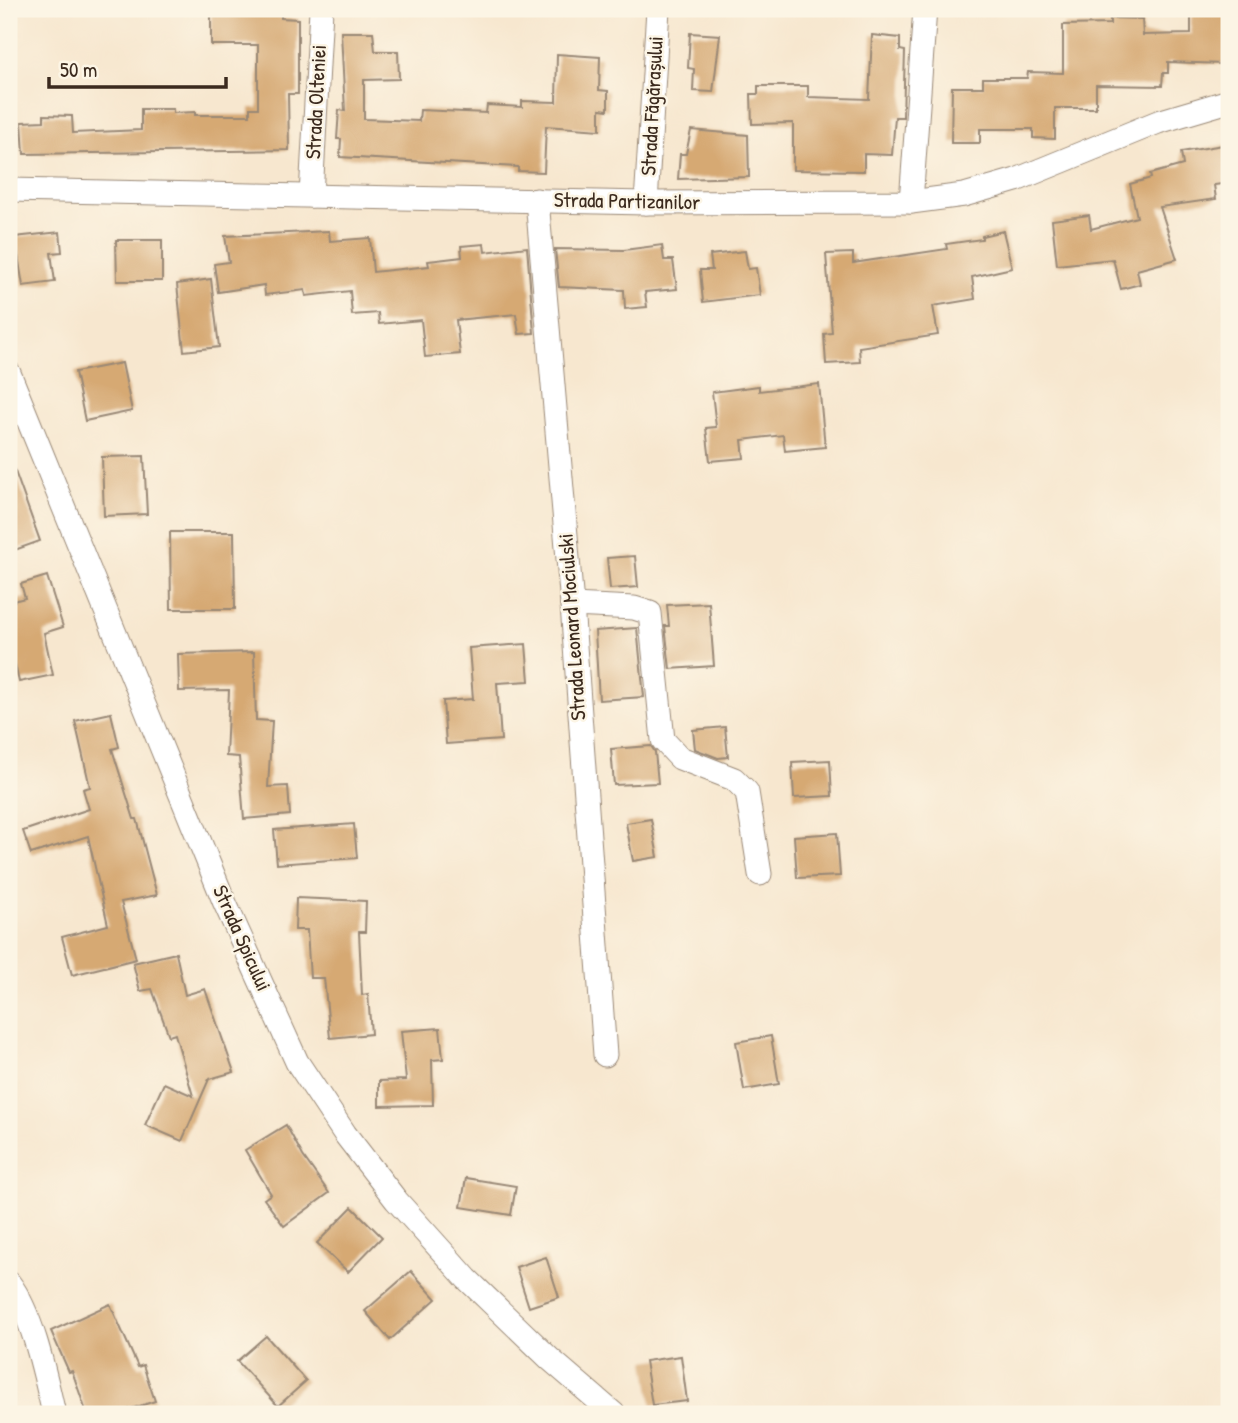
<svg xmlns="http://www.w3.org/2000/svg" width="1238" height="1423" font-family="'Patrick Hand',sans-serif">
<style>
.building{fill:#d6a973}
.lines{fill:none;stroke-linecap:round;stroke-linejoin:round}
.minor-casing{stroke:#998876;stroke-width:25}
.minor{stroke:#fff;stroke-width:23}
.labels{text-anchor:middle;stroke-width:5;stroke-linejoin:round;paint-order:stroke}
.street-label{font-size:21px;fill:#3b2a1e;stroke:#fcf5e5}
</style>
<rect width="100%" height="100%" fill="#fcf5e5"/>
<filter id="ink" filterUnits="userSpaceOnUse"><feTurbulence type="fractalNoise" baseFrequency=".0143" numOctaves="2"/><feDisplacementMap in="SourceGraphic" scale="14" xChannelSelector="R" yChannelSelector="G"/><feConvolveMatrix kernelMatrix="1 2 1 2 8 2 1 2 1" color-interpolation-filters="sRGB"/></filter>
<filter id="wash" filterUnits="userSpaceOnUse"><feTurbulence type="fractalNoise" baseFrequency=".00686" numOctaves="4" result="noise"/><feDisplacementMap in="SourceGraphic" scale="28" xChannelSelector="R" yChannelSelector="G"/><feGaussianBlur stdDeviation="1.57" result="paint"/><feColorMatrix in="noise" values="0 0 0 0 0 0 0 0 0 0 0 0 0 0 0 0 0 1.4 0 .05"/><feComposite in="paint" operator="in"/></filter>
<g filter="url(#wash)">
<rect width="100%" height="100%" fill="#f7e7cf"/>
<g id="blocks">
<g class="building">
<polygon points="211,10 281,10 281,18 298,19 298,94 288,94 289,150 24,154 22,122 44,121 44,115 72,116 73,133 141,130 141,109 173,109 173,113 195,112 195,115 250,115 250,108 258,108 258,45 211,45"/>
<polygon points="1191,12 1226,13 1229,61 1225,64 1168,62 1168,73 1163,73 1162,86 1096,85 1096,108 1055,108 1055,139 1033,138 1033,129 980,129 980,143 951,143 952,87 983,87 983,78 1027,78 1028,72 1063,73 1063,25 1110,24 1110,18 1142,19 1143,35 1191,34"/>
<polygon points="341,32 373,32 375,51 398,51 399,79 364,80 364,119 419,121 420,110 486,113 487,105 522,107 522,101 556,102 557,54 600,57 599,90 608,91 608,110 600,109 600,130 546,126 544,172 518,171 518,167 340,157 341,139 337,139 339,110 345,111"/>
<polygon points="690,33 720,35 713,92 693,91 694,69 688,68"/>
<polygon points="872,35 900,38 900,50 905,51 903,117 895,117 892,155 864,154 864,171 793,170 793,123 752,124 751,94 758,94 758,86 808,86 808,97 869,99"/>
<polygon points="691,130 748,135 749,177 678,179 680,154 686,154"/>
<polygon points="1229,144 1229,183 1214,185 1216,199 1160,207 1177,259 1137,270 1140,284 1121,289 1113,259 1057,265 1052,220 1089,215 1091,229 1137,217 1130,184 1151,178 1150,174 1183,165 1181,152"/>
<polygon points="329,231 330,241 370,238 373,272 429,266 428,261 462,257 461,246 484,244 485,252 527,247 534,333 519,334 516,314 456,320 460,354 425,357 421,320 379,324 378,313 352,315 350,291 306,296 305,290 265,295 264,285 218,292 214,264 229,262 225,236"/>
<polygon points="1003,231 1012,268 972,277 975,299 933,306 938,335 859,347 860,362 826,364 824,334 832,333 826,254 853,253 853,263 947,249 946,244 982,239 982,236"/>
<polygon points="60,232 62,252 51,253 55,282 23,286 15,237"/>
<polygon points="116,240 162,240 162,281 117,281"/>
<polygon points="662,245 664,260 673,260 677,289 645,292 647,307 625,309 624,290 559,287 555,249 624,250"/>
<polygon points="745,251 748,269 756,268 760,295 703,302 700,270 712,270 710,255"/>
<polygon points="211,279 219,347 184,351 177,284"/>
<polygon points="122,363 132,411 85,421 75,372"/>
<polygon points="819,384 825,447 785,451 783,435 742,440 744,458 710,461 706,428 716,427 712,392 759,386 759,391"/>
<polygon points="144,456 147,514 104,516 102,457"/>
<polygon points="12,463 40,541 9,552 9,464"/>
<polygon points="170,532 234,532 235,609 171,609"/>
<polygon points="635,556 638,587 610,589 607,558"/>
<polygon points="47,576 63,627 44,633 53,675 19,682 9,637 9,602 25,598 21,584"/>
<polygon points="709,603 714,666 670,669 665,626 669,626 667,605"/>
<polygon points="637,628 644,697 599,700 595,631"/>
<polygon points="526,644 529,681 497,683 501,740 446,744 443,701 473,699 469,648"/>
<polygon points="254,652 256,720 272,721 268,787 288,786 290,815 244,819 239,757 226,756 229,690 179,691 178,654"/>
<polygon points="111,713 119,747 112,749 134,819 137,819 157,895 121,902 136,959 72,975 62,937 108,925 88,836 31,854 23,831 89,809 83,789 90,787 75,721"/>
<polygon points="725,727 728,757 718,758 695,749 693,730"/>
<polygon points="651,746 655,752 658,783 614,785 611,749"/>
<polygon points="830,760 832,796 794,798 792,762"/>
<polygon points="651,819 658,857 633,861 626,823"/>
<polygon points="354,824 357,858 277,864 274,830"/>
<polygon points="837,833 840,876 797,878 794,836"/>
<polygon points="296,898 366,901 365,932 359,932 362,995 368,994 371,1034 330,1038 324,978 310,978 307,930 295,930"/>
<polygon points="176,953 185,995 205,989 234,1072 209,1079 182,1141 145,1125 164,1083 193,1096 175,1034 169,1036 152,989 140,991 133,963"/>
<polygon points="440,1028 443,1059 432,1060 433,1105 379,1106 379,1081 406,1080 401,1031"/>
<polygon points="771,1036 779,1084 744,1090 736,1042"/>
<polygon points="286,1125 303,1156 329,1193 284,1226 264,1199 271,1194 245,1150"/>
<polygon points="466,1178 516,1186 511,1215 461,1207"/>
<polygon points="352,1207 382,1237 348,1272 317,1243"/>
<polygon points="546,1257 559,1297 529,1307 516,1267"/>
<polygon points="411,1271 436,1299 390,1340 365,1311"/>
<polygon points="110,1304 138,1367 143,1365 155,1401 115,1414 87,1414 72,1371 69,1372 51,1331"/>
<polygon points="266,1336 306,1381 278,1406 237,1361"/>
<polygon points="681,1356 687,1401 652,1405 645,1361"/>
</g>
</g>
</g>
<g filter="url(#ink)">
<use href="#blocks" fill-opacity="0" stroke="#998876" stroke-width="2"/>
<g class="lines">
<g class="minor-casing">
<g id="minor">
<polyline points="9,190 646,203 911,202 964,195 1016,180 1158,122 1229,101"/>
<polyline points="311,196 321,9"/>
<polyline points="537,200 572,605 605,1055"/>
<polyline points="911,202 925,9"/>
<polyline points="646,203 658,9"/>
<polyline points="9,373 224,901 297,1062 345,1134 396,1200 467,1279 550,1359 614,1414"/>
<polyline points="572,605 634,608 650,613 663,740 680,758 734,779 747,792 760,874"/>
<path d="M9 1283C33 1315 45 1375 54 1414"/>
</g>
</g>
<use href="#minor" class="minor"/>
</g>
</g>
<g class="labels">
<g class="street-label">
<text transform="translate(316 102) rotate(-87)" y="7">Strada Olteniei</text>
<text transform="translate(652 106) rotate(-87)" y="7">Strada Făgărașului</text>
<text transform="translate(627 201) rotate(1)" y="7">Strada Partizanilor</text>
<text transform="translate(572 627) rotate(-94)" y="7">Strada Leonard Mociulski</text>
<text transform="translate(242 938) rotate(66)" y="7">Strada Spicului</text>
</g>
</g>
<rect width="1238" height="1423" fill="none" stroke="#fcf5e5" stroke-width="35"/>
<path d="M49 77v10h177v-10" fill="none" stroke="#3b2a1e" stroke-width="3.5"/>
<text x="60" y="77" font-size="21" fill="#3b2a1e" stroke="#fcf5e5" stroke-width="5" paint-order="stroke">50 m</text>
</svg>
